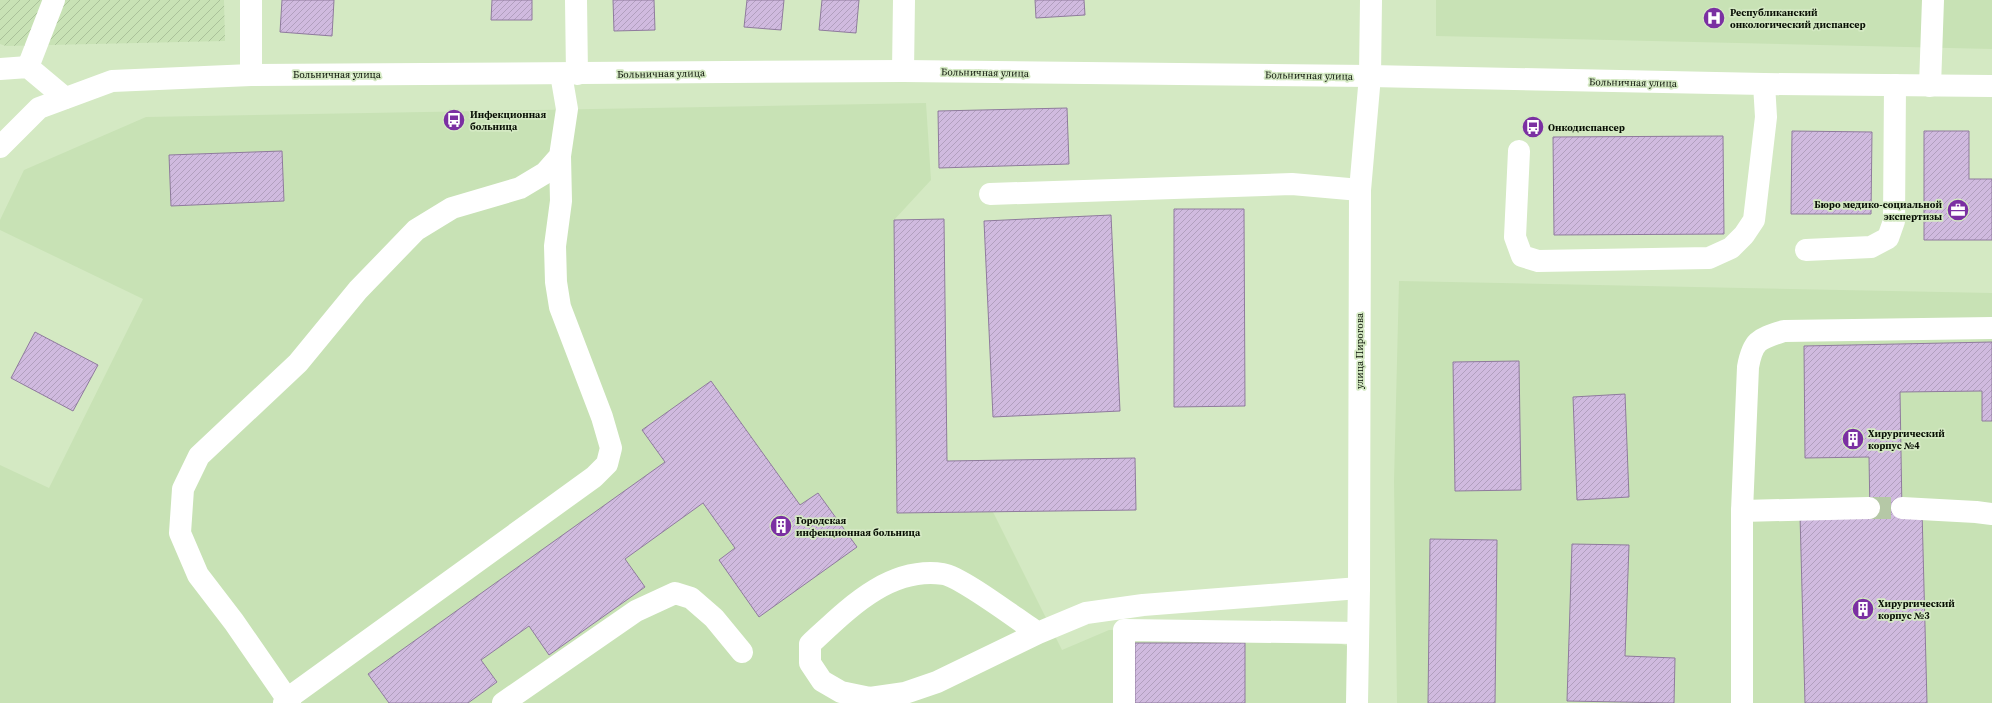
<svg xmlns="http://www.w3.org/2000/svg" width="1992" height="703" font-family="'Source Serif 4',serif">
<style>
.built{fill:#c8e2b5}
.industrial{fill:url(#industrial-furrows)}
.building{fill:url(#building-hatch);stroke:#8f7b9d}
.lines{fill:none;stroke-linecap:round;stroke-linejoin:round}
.minor-tunnel{stroke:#b5c8a6;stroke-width:22;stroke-dasharray:22 11;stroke-linecap:butt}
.minor{stroke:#fff;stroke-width:22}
.labels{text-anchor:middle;stroke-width:3.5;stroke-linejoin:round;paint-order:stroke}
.poi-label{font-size:10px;font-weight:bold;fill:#080f04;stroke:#d4e9c3;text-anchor:start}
.street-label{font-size:10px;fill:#080f04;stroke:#d4e9c3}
</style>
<defs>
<pattern id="industrial-furrows" width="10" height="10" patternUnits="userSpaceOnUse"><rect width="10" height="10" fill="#c8e2b5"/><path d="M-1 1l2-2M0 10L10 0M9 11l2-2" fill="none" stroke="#aac19a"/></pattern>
<pattern id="building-hatch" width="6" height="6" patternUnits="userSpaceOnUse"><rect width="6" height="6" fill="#d0badf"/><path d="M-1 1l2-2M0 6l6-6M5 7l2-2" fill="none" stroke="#b19fbe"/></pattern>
</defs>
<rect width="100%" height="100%" fill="#d4e9c3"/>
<g class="built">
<polygon points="1436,0 1992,0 1992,49 1436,36"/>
<polygon points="926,103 931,180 894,220 897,513 993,512 1062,650 1109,630 1286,627 1351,647 1350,703 0,703 0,465 49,488 143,299 0,230 0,220 24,170 146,117"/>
<polygon points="1399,281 1992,293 1992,703 1397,703 1394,481"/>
</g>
<polygon class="industrial" points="0,0 224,0 225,41 6,46 0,44"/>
<g class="building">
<polygon points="282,0 334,0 332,36 280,32"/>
<polygon points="492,0 532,0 532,20 491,20"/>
<polygon points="613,0 654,0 655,30 614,31"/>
<polygon points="747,0 784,0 781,30 744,27"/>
<polygon points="822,0 859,0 856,33 819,30"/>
<polygon points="1035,0 1084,0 1085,15 1036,18"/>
<polygon points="1067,108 1069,164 939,168 938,111"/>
<polygon points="1792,131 1872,132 1871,214 1791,214"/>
<polygon points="1924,131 1969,131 1969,179 1992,179 1992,240 1924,240"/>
<polygon points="1723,136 1724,234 1554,235 1553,137"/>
<polygon points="282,151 284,201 171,206 169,155"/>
<polygon points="1174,209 1244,209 1245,406 1174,407"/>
<polygon points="1111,215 1120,411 993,417 984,221"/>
<polygon points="944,219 947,461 1135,458 1136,510 897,513 894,220"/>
<polygon points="35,332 98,365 73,411 11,378"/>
<polygon points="1992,342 1992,421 1982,421 1982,391 1900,392 1902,512 1870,513 1869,457 1805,458 1804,346"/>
<polygon points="1519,361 1521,490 1455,491 1453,362"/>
<polygon points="711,381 800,505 818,493 857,547 759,617 719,560 735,548 703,503 625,559 645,587 549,655 529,626 481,660 497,682 468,703 389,703 368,674 665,462 642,430"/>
<polygon points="1625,394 1629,497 1577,500 1573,397"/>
<polygon points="1922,511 1927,703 1805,703 1800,515"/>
<polygon points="1430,539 1497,540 1495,703 1428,703"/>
<polygon points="1572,544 1629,545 1625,656 1675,658 1674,703 1567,701"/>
<rect x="1135" y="643" width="110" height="60"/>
</g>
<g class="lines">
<polyline class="minor-tunnel" points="1869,508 1902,508"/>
<g class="minor">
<polyline points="576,0 577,74"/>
<polyline points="28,67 54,0"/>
<polyline points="0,69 28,67 65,98"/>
<polyline points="903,71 904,0"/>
<polyline points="251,75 251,0"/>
<polyline points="1930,86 1933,0"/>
<polyline points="0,147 39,108 112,81 251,75 903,71 1370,76 1764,84 1992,86"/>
<polyline points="1519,151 1515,237 1522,256 1538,261 1709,258 1731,248 1744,235 1754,220 1766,117 1764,84"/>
<polyline points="990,194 1292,184 1360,190"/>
<polyline points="1806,250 1871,247 1888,238 1894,221 1895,85"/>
<polyline points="1902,508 1976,512 1992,514"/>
<polyline points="1742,511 1869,508"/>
<path d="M1038 633C1019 621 962 577 943 574 888 566 846 611 810 644V663L822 681 841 692 870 698 905 693 937 682 1038 633 1086 613 1143 605 1359 588"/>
<polyline points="284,703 287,699 594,477 607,464 611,448 602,417 560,307 556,282 555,246 561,201 560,156"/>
<polyline points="290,703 234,622 198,575 180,533 183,489 199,456 298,363 358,290 416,230 452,208 520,188 545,173 560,156 567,109 561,74"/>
<polyline points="503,703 636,611 675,593 691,598 714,618 742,652"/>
<polyline points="1124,703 1124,630 1358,633"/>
<polyline points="1357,703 1359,588 1360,190 1370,76 1371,0"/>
<path d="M1742 703V511L1748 367C1753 340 1759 339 1784 331L1992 328"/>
</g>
</g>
<defs>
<g id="hospital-disc" transform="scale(1.15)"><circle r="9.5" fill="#7b30a2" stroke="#d4e9c3"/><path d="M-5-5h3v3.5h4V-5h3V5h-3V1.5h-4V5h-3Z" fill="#fff"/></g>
<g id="bus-disc" transform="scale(1.15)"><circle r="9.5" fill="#7b30a2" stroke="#d4e9c3"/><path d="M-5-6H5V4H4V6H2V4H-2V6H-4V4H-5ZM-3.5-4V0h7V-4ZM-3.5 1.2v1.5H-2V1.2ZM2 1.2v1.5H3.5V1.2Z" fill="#fff"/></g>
<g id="office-disc" transform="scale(1.15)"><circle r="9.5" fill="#7b30a2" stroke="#d4e9c3"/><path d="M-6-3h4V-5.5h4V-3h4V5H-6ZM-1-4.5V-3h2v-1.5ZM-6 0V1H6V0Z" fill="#fff"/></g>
<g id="building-disc" transform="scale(1.15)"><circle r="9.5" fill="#7b30a2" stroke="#d4e9c3"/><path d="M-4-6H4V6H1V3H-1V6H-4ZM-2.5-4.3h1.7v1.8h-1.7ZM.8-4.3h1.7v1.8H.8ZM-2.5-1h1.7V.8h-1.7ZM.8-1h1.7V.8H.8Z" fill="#fff"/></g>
</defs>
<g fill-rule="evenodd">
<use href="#hospital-disc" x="1714" y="18"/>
<use href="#bus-disc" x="454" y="120"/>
<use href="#bus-disc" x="1533" y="127"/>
<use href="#office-disc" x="1958" y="210"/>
<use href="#building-disc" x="1853" y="439"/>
<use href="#building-disc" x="781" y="526"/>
<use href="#building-disc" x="1863" y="609"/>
</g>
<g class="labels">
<g class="poi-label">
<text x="1730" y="16">Республиканский<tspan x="1730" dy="12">онкологический диспансер</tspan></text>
<text x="470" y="118">Инфекционная<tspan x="470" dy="12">больница</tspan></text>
<text x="1548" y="131">Онкодиспансер</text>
<text x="1942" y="208" text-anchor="end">Бюро медико-социальной<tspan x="1942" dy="12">экспертизы</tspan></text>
<text x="1868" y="437">Хирургический<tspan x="1868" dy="12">корпус №4</tspan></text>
<text x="796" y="524">Городская<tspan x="796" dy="12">инфекционная больница</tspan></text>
<text x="1878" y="607">Хирургический<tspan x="1878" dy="12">корпус №3</tspan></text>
</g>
<g class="street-label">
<text transform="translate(985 72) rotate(1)" y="4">Больничная улица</text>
<text transform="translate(661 73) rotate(-1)" y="4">Больничная улица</text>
<text x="337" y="78">Больничная улица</text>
<text transform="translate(1309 75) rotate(1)" y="4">Больничная улица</text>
<text transform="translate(1633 82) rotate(1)" y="4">Больничная улица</text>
<text transform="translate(1359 351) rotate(-90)" y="4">улица Пирогова</text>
</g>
</g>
</svg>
